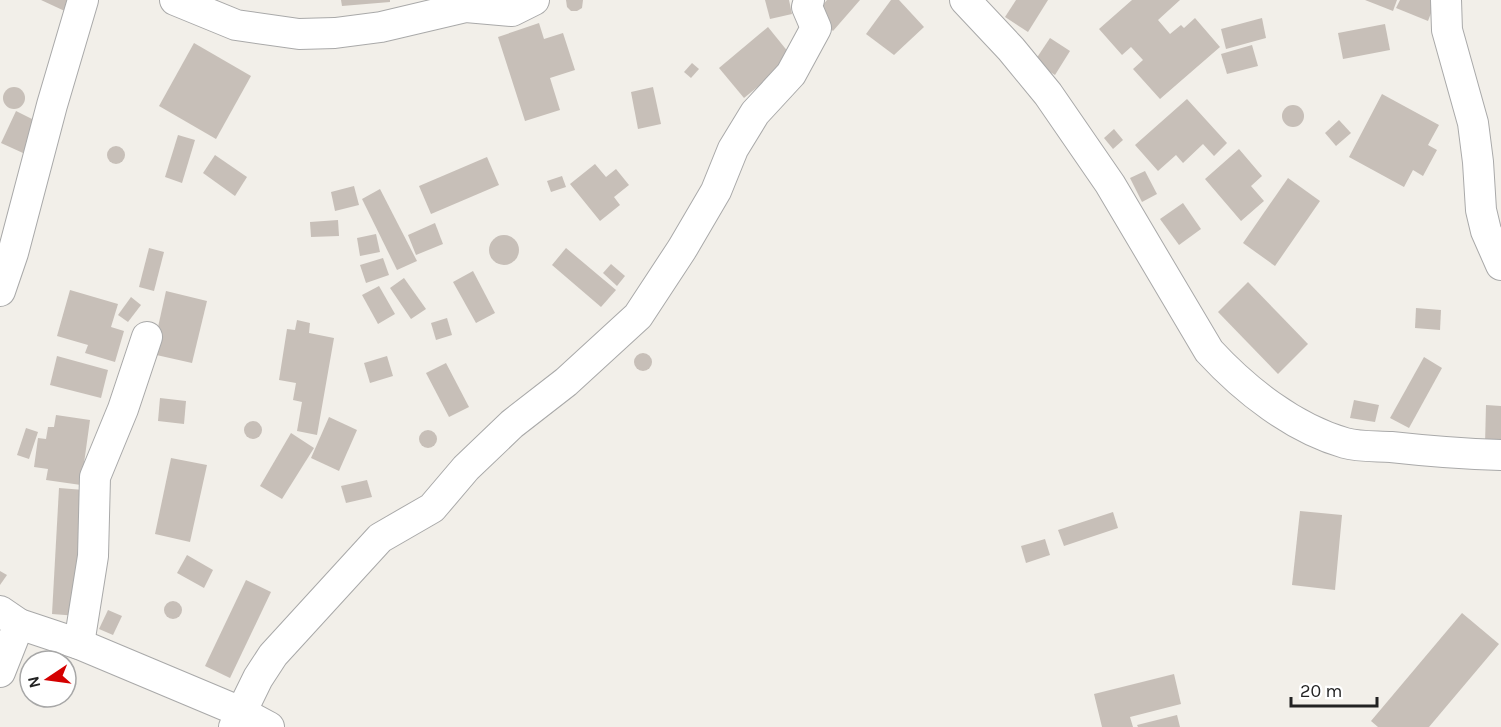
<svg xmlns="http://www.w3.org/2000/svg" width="1501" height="727" font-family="Karla,sans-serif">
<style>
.building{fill:#c7bfb8}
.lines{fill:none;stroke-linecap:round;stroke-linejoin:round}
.street-casing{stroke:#a9a9a9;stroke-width:32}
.street{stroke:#fff;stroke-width:30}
</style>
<rect width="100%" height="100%" fill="#f2efe9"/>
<g class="building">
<polygon points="41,0 75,0 69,13"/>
<polygon points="341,0 390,0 390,2 342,6"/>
<polygon points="566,0 583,0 582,8 577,11 571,11 567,7"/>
<polygon points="765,0 789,0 792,14 770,19"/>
<polygon points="827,0 860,0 833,31 815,14"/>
<polygon points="891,0 899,0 924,27 894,55 866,34"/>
<polygon points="1016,0 1048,0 1028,32 1005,17"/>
<polygon points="1132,0 1180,0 1158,20 1170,34 1181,25 1184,28 1195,18 1220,47 1160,99 1133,69 1143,60 1131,47 1122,55 1099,29"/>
<polygon points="1365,0 1397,0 1393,11"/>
<polygon points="1400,0 1436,0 1428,21 1396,8"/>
<polygon points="1262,18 1266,38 1226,49 1221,29"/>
<polygon points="539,23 544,39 563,33 575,70 550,78 560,110 525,121 498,37"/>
<polygon points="1385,24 1390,50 1343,59 1338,33"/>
<polygon points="768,27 793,58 744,98 719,68"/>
<polygon points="1050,38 1070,51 1055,75 1034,62"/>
<polygon points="194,43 251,76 216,139 159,106"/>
<polygon points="1252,45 1258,66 1227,74 1221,54"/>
<polygon points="692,63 699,69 691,78 684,72"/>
<polygon points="653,87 661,124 638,129 631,92"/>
<circle cx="14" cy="98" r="11"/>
<polygon points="1382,94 1439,125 1428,145 1437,150 1423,176 1413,170 1404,187 1349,157"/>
<polygon points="1187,99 1227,143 1214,156 1203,144 1183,163 1176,155 1158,171 1135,145"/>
<circle cx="1293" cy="116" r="11"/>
<polygon points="16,111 38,122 23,153 1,143"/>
<polygon points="1339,120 1351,133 1336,146 1325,133"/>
<polygon points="1114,129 1123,140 1113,149 1104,138"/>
<polygon points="178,135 195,140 182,183 165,177"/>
<circle cx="116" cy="155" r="9"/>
<polygon points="1239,149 1262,176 1251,186 1264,201 1241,221 1205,179"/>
<polygon points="215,155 247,177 235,196 203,173"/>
<polygon points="487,157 499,185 431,214 419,186"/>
<polygon points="595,164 606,177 616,169 629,185 614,197 620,205 600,221 570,184"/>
<polygon points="1145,171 1157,194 1142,202 1130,178"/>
<polygon points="562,176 566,187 551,192 547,181"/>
<polygon points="1288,178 1320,201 1275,266 1243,243"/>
<polygon points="354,186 359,205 335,211 331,192"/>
<polygon points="380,189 417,261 397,270 362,199"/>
<polygon points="1183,203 1201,229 1179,245 1160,219"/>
<polygon points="338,220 339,236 311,237 310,222"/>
<polygon points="435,223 443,244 416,255 408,235"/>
<polygon points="376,234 380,252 360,256 357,238"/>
<circle cx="504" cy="250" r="15"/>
<polygon points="149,248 164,252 154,291 139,287"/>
<polygon points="566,248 616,290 601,307 552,265"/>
<polygon points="383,258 389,275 366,283 360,265"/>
<polygon points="611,264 625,276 617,286 603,273"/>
<polygon points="473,271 495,313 476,323 453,282"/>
<polygon points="404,278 426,309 411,319 390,288"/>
<polygon points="1248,282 1308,344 1278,374 1218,312"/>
<polygon points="379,286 395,314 378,324 362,295"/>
<polygon points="70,290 118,304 111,327 124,331 115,362 85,353 88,345 57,336"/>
<polygon points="166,291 207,301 192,363 152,354"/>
<polygon points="131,297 141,305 128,322 118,315"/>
<polygon points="1416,308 1441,310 1440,330 1415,328"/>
<polygon points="447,318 452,335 436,340 431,323"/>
<polygon points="297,320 310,323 309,333 334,338 317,435 297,431 302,402 293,400 296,383 279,380 287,329 295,330"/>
<circle cx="643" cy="362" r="9"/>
<polygon points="57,356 108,370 101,398 50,385"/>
<polygon points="387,356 393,376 370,383 364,363"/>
<polygon points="1424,357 1442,368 1409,428 1390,418"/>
<polygon points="446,363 469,407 449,417 426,373"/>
<polygon points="160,398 186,401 184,424 158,421"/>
<polygon points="1354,400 1379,405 1375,422 1350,418"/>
<polygon points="1486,405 1501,406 1501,446 1485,445"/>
<polygon points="56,415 90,420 81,485 46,480 48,469 34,467 38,438 46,439 48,427 54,427"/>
<polygon points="329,417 357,430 339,471 311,458"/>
<circle cx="253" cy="430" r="9"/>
<polygon points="26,428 38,432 29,459 17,455"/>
<circle cx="428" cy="439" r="9"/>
<polygon points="291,433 314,448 282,499 260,486"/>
<polygon points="171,458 207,465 190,542 155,534"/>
<polygon points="367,480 372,497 346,503 341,486"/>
<polygon points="59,488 84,490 78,616 52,614"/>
<polygon points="1300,511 1342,515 1335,590 1292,585"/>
<polygon points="1113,512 1118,528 1064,546 1058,530"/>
<polygon points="1045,539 1050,555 1026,563 1021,546"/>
<polygon points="187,555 213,570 204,588 177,573"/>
<polygon points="0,571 7,575 0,585"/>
<polygon points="246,580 271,592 230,678 205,666"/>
<circle cx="173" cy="610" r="9"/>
<polygon points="108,610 122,616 113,635 99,629"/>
<polygon points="1462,613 1499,644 1429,727 1378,727 1371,721"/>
<polygon points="1174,674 1181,704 1130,717 1133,727 1102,727 1094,694"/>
<polygon points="1177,715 1180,727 1138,727 1137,725"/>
</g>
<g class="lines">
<g class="street-casing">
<g id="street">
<polyline points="175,0 236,25 299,34 335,33 381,27 466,7 512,11 534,0"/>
<path d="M965 0 1011 49 1048 94 1110 184 1209 351C1245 390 1293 428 1345 443 1359 447 1376 446 1391 447 1427 451 1464 454 1501 455"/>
<polyline points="1446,0 1447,30 1473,123 1478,162 1481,210 1486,231 1501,265"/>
<polyline points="0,291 13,253 52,105 83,0"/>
<polyline points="0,611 19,624 79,644 241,712 269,727"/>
<polyline points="79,644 93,556 95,477 123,409 147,337"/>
<polyline points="0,672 19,624"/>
<polyline points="234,727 258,678 273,655 380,538 432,508 466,468 512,424 566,382 638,316 682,249 716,191 733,149 755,113 791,74 816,28 807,7 809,0"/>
</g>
</g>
<use href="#street" class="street"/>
</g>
<g transform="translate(48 679) rotate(257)"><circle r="28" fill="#ffffff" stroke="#a7a7a7" stroke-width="1.5"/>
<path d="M0-4.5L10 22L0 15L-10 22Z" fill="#d40000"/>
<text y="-9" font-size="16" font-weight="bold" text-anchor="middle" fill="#222222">N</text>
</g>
<path d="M1291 697v9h86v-9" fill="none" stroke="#222222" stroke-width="3"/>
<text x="1300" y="697" font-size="18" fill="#222222" stroke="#ffffff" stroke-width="4.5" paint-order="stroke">20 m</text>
</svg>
